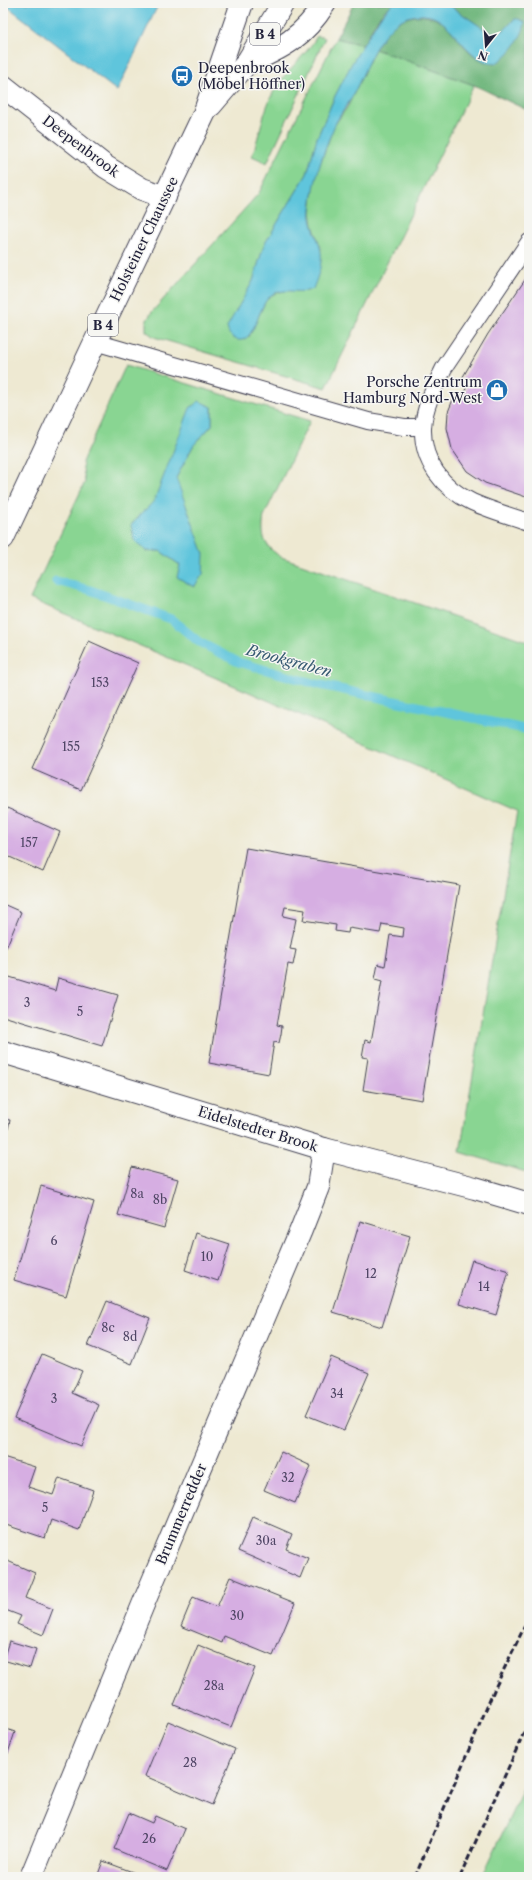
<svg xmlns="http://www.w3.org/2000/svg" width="532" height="1880" font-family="'Libre Caslon Text',serif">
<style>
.green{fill:#89d592;stroke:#567c66;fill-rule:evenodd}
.forest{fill:#6eb67c;stroke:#486c5c}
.water{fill:#5fc5dc;stroke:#40748c}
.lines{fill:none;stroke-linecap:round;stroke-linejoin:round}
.stream{stroke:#5fc5dc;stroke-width:9}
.building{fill:#d6aee2}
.service-casing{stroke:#414052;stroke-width:18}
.minor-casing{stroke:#414052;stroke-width:24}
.primary-casing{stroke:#414052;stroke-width:24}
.motorway-casing{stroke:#414052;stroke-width:24}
.service{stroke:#fff;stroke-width:16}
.minor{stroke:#fff;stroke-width:22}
.primary{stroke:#fff;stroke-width:22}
.motorway{stroke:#fff;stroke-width:22}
.rail{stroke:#22223b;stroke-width:3;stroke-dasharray:6 3;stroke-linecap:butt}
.labels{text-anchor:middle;stroke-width:3;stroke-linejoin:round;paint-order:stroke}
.number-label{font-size:12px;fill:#4f4565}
.shield{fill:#f6f6f2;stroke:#626272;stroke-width:1}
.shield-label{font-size:13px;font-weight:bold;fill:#22223b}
.poi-label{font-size:14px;fill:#22223b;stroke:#f6f6f2;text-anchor:start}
.street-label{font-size:14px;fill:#22223b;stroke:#f6f6f2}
.water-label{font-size:15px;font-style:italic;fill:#375b73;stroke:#f6f6f2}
</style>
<rect width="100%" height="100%" fill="#f6f6f2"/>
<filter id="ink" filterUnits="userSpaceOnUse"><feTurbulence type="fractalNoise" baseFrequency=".025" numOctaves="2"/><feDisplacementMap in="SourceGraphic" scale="8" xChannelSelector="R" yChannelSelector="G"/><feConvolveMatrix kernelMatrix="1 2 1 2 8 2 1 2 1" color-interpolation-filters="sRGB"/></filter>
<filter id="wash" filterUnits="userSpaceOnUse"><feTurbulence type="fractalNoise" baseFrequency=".012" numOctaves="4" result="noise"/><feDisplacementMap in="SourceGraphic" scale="16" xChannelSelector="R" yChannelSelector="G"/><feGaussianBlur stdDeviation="0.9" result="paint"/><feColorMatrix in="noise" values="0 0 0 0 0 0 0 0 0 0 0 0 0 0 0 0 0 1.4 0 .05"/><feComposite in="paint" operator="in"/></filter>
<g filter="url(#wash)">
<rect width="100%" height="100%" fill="#eee9d2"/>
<g class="green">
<path d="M317 36 325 38 267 163 252 156C260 134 263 110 275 89 287 69 306 56 317 36Z"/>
<path d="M336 38 363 45 335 96 317 138 307 174 264 245 253 281 246 295 249 337 267 298C280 289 292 290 307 291L321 249 313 225 311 212 315 178 334 126 348 106 375 49 474 85 326 388 154 337 146 331V322L151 313 259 193Z"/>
<path d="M126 365 310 421 264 516C261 536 263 545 281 557L529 642V1173L460 1152 517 811 249 692 30 599 85 482 82 462ZM212 407V425L193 446 176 478 180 493 195 587 178 577 180 565 160 551H146L131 525 154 501Z"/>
<polygon points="529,1776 529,1877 482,1877"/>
</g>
<g class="forest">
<path d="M354 3H396C380 9 371 31 363 45L336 38Z"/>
<path d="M446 3H529V111L474 85 375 49C379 43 383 36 387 31 403 12 433 10 450 29 463 44 473 61 495 64L514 19C506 29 501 36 487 31Z"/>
</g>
<g class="water">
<polygon points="3,3 159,3 117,91"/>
<path d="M396 3H446L487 31C501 36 506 29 514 19H519L525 22C524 36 507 59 494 64 462 59 454 17 424 15 411 14 397 20 389 30 373 46 365 71 355 91 349 104 339 115 334 127 322 154 314 181 311 209 309 222 317 235 320 247 324 261 318 276 313 289 301 295 287 287 273 294 257 302 256 348 235 339 230 336 228 333 227 327L253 281 264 245 307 174 317 138 335 96 352 63 380 17 392 4Z"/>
<polygon points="199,401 212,407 212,425 193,446 176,478 204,554 203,574 194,587 177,577 180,565 160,551 146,551 134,540 131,525 154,501 190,408"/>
</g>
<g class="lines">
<polyline class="stream" points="56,581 90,590 171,619 199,642 238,662 316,684 529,730"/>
</g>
<g id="blocks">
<g class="building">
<polygon points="529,274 529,498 485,483 467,471 452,449 447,428 448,412 454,397 461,400 468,384 461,380 488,334"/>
<polygon points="89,641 138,663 81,790 32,769"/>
<polygon points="7,808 60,832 43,872 3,854 3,817"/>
<polygon points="246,848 459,885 422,1100 363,1090 368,1058 362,1057 365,1040 371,1042 382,981 375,979 378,964 385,966 390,935 403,937 404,928 382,924 380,933 349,928 348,933 341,932 335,931 336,925 303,920 305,910 285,907 283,916 296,919 290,949 296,950 293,965 288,964 277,1025 282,1026 281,1034 279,1043 274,1042 269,1074 209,1063"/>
<polygon points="3,904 21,912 6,948 3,946"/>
<polygon points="3,975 55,991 58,978 118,995 102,1046 3,1016"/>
<polygon points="3,1119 10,1120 4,1149 3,1149"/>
<polygon points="132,1167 178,1179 164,1228 118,1215"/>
<polygon points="41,1186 94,1202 66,1296 14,1280"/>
<polygon points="360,1221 410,1236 382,1327 333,1312"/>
<polygon points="196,1233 230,1244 218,1281 185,1270"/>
<polygon points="472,1260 509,1271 496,1315 459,1304"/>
<polygon points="107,1301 150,1318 132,1364 88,1346"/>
<polygon points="42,1354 82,1371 72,1393 99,1405 81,1446 14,1418"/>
<polygon points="331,1357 369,1373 344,1430 306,1415"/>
<polygon points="281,1452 311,1466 295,1503 264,1490"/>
<polygon points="3,1457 35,1467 28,1487 53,1495 59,1478 93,1490 79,1530 51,1520 45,1538 3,1524"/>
<polygon points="253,1517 292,1534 286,1549 308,1558 300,1578 238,1551"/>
<polygon points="3,1559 35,1573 25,1598 53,1609 43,1635 17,1624 21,1616 3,1609"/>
<polygon points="230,1577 295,1603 273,1656 224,1636 222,1643 181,1626 193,1597 217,1607"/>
<polygon points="9,1641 36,1649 30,1668 3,1660"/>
<polygon points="198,1645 255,1668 231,1727 174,1705"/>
<polygon points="168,1721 235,1749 212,1805 145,1776"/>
<polygon points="3,1728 15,1732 7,1756 3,1754"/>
<polygon points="129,1813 152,1823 155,1816 185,1829 167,1871 114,1849"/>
<polygon points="103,1861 146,1877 97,1877"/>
</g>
</g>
</g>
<g filter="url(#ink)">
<use href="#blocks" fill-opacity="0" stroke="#414052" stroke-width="1"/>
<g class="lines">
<g class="service-casing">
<g id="service">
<path d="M529 242 444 368C435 386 424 407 423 428 422 461 442 488 472 502 490 510 510 516 529 522"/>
<polyline points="95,342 368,421 404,427 423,427"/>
</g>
</g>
<g class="minor-casing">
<g id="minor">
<polyline points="3,86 106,167 142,189 165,197"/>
<polyline points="3,1052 324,1149 475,1188 529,1204"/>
<polyline points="31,1877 147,1595 301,1230 318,1187 324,1149"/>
</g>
</g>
<g class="primary-casing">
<g id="primary">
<polyline points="211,105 246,64 283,3"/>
<polyline points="3,538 95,342 204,114 242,3"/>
</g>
</g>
<g class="motorway-casing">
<path id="motorway" d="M246 64C282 48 303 38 325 3"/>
</g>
<use href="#service" class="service"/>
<use href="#minor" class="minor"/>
<use href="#primary" class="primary"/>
<use href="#motorway" class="motorway"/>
<g class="rail">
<polyline points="415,1877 495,1688 529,1617"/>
<polyline points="460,1877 529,1721"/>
</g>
</g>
</g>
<defs>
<g id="bus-disc" transform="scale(1.15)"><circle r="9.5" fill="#1f6fb2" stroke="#f6f6f2"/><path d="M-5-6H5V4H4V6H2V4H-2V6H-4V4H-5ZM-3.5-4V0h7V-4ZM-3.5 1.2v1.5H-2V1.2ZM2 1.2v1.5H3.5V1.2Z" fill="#fff"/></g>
<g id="shop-disc" transform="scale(1.15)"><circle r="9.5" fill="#1f6fb2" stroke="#f6f6f2"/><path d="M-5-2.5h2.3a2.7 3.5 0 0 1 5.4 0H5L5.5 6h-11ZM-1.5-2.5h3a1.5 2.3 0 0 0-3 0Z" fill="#fff"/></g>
</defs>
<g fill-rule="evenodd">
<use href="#bus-disc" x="182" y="76"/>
<use href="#shop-disc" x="497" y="390"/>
</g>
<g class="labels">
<g class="number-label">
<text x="100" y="687">153</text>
<text x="71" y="751">155</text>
<text x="29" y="847">157</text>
<text x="27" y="1007">3</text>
<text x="80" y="1016">5</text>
<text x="137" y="1198">8a</text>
<text x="160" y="1204">8b</text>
<text x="54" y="1245">6</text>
<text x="207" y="1261">10</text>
<text x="371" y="1278">12</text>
<text x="484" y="1291">14</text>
<text x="108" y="1332">8c</text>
<text x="130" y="1341">8d</text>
<text x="337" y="1398">34</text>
<text x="54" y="1403">3</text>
<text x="288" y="1482">32</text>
<text x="45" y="1512">5</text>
<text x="266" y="1545">30a</text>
<text x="237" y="1620">30</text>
<text x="214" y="1690">28a</text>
<text x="190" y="1767">28</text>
<text x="149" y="1843">26</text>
</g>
<g class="shield">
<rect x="250" y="23" width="30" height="22" rx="3"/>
<rect x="88" y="314" width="30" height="22" rx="3"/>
</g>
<g class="shield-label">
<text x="265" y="39">B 4</text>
<text x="103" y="330">B 4</text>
</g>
<g class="poi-label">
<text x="198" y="73">Deepenbrook<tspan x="198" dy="16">(Möbel Höffner)</tspan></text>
<text x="482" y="387" text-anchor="end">Porsche Zentrum<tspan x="482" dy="16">Hamburg Nord-West</tspan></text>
</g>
<g class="street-label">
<text transform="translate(81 146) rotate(37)" y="5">Deepenbrook</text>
<text transform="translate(144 239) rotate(-64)" y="5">Holsteiner Chaussee</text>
<text transform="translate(258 1129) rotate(17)" y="5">Eidelstedter Brook</text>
<text transform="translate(181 1514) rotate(-67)" y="5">Brummerredder</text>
</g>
<g class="water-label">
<text transform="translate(289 661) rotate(15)" y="5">Brookgraben</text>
</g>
</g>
<rect width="532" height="1880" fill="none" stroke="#f6f6f2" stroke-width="16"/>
<g transform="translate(486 46) rotate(197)" stroke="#f6f6f2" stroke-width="3" paint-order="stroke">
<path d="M0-3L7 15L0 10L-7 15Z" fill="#22223b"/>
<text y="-6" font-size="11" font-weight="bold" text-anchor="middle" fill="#22223b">N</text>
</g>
</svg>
